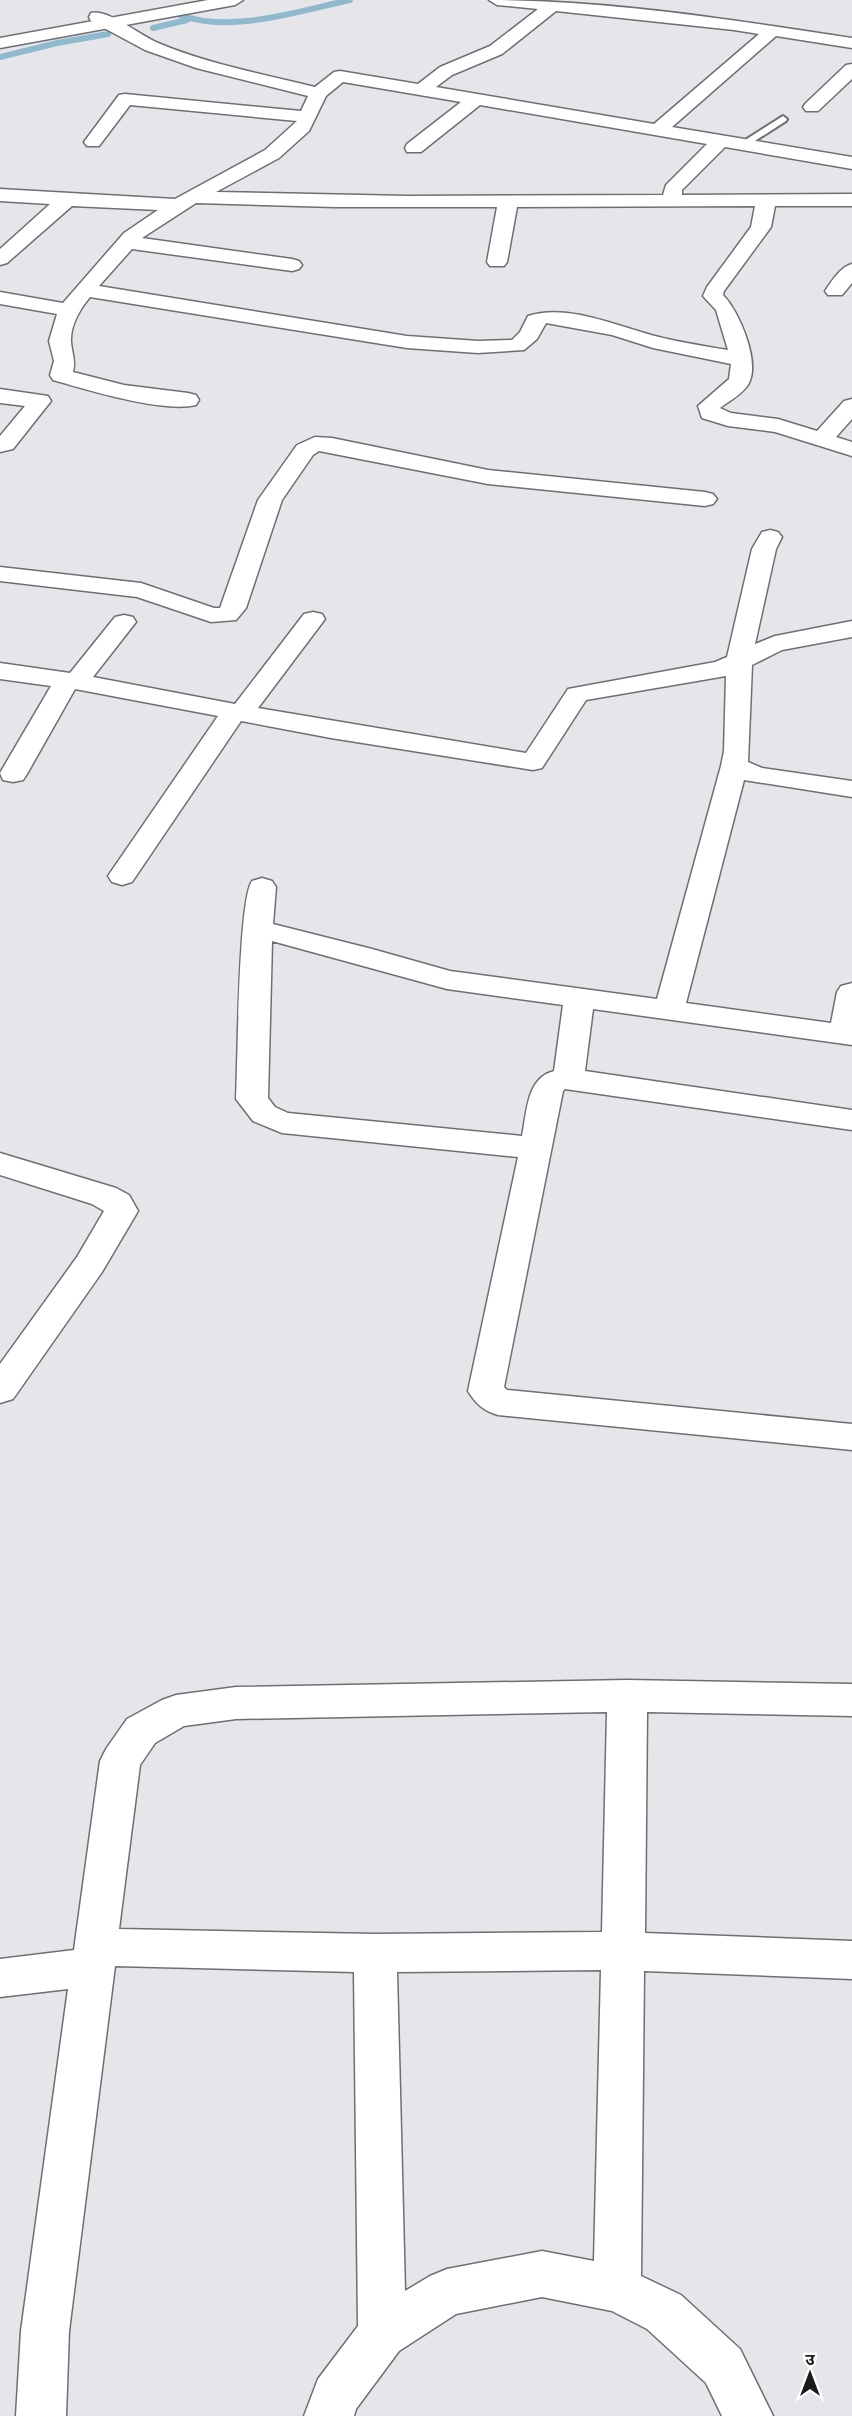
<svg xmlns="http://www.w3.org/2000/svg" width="852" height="2416" font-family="'Asap Condensed','Noto Sans Devanagari',sans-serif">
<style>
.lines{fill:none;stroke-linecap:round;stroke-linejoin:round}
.stream{stroke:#8fbacd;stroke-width:6}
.lane-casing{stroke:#6e6f72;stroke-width:4}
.street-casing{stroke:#6e6f72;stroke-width:3}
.primary-casing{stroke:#6e6f72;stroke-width:3}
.lane{fill:#fff;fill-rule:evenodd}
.street{fill:#fff;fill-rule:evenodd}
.primary{fill:#fff;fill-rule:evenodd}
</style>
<rect width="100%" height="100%" fill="#e6e6ea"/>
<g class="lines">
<g class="stream">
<path d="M180 15C230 34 299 11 350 0"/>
<polyline points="153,28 187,20"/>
<polyline points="0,57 57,43 108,34"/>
</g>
<g class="lane-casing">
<polygon id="lane" points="783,116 787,119 786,121 747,146 739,144"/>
</g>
<g class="street-casing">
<g id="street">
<path d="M489 0C610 0 732 20 852 38V48L776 36 672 127 852 157V169L725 147 682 190V195L852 194V206H775L771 227 724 291 723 295C739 311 760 361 749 383 744 393 729 401 720 408L731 413 778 419 817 431 844 401 852 399V419L836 437 852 442V456L775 432 728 426 702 418 698 406 729 379 731 364 653 348 612 335 546 323 537 339 524 350 478 353 407 348 90 297C80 309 70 326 71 342 72 354 76 360 73 372L124 385 188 393 196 395 199 400 196 405C162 413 88 390 53 380L50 375 54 361 49 341 57 314 0 304V292L63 303 124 233 158 210 72 206 7 263 0 265V249L50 204 0 201V189L175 199 265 150 297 121 130 105 99 146H87L84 142 119 95 125 94 301 111 308 96 196 68 145 50 91 21 89 17 91 13C108 9 141 36 158 43 208 64 262 74 315 87L334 72 340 71 418 84 440 67 490 46 538 9 497 5ZM556 11 734 30 759 34 654 124 436 87 452 75 502 54ZM343 82 461 102 407 144 405 148 407 152H421L480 105 707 144 666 185 663 195 407 196 216 192 279 158 309 131 326 96ZM196 203 335 207H497L487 262 490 266H504L507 262 517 207 755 206 751 227 707 287 703 296 716 310 728 350C705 346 682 343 659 337 619 327 568 303 528 316L520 332 512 340 478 341 407 336 99 286 132 249 292 271 299 269 302 265 299 261 292 259 142 238Z"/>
<polygon points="852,64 852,79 818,111 806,111 803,107 806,103 846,65"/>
<path d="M852 264V283L842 295H828L825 291C832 281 840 267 852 264Z"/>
<polygon points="0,389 48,396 51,401 13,449 0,452 0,436 25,406 0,403"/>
<polygon points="315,437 332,438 488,470 705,492 713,494 717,499 713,504 705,506 488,484 319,451 313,455 282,500 246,608 236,620 211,622 137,597 0,581 0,567 141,583 214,608 220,608 258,500 297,445"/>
<path d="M770 530 778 532 782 537 776 549 755 644 775 636 852 621V637L782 650 752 665 748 762 762 768 852 781V797L744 780 686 1003 831 1023 837 992 841 986 852 983V1045L593 1009 585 1071 852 1110V1130L565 1089 563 1091 504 1387 507 1390 852 1424V1450L498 1415C484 1411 476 1404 468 1391L518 1157 282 1133 253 1121 236 1099C238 1064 238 901 252 881L262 878 272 881 276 887 273 924 372 949 450 971 657 999 721 766 724 751 726 676 586 700 542 768 533 770 331 738 241 721 132 882 122 885 112 882 108 876 218 716 75 689 27 774 23 780 13 782 3 780 0 773 51 686 0 679V663L70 673 115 617 124 615 133 617 136 622 93 677 235 704 304 614 313 612 322 614 325 619 258 708 526 753 568 689 715 662 727 657 752 549 762 532ZM272 941 447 989 563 1005 554 1071C526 1078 527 1113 522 1136L288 1113 275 1107 268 1098Z"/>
<polygon points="0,1153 116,1188 129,1195 138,1211 102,1272 13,1399 0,1403 0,1364 77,1257 104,1211 92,1204 0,1175"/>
<path d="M627 1680 852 1684V1716L647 1712 645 1933 852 1941V1979L644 1971 641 2276 681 2295 740 2349 773 2416H722L706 2383 647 2329 612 2311 542 2297 456 2314 399 2351 356 2409 354 2416H304L318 2379 358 2326 354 1972 115 1966 69 2331 66 2416H16L21 2331 68 1989 0 1997V1959L74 1950 100 1761 106 1749 127 1719 162 1700 176 1695 236 1687ZM607 1712 602 1932 375 1934 119 1929 140 1765 155 1743 184 1726 236 1719ZM601 1970 594 2261 542 2251 447 2269 430 2276 405 2291 397 1972Z"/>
</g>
</g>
<g class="primary-casing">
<polygon id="primary" points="208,0 243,0 235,5 0,48 0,38"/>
</g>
<use href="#lane" class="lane"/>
<use href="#street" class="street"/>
<use href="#primary" class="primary"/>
</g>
<g transform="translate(810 2374)" stroke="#ffffff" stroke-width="4.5" paint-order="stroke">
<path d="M0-4.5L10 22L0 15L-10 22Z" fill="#1a1b1c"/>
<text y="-9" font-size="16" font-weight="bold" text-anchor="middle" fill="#1a1b1c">उ</text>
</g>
</svg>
